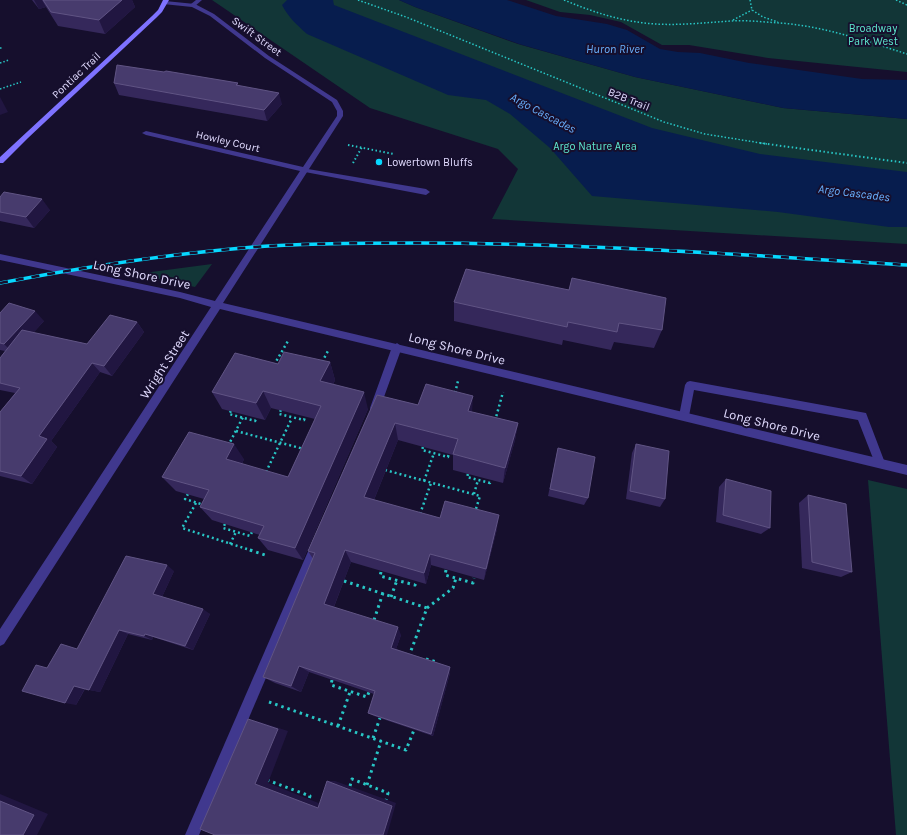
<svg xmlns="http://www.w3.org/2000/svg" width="907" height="835" font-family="Karla,sans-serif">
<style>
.green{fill:#123637}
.water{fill:#071d4e}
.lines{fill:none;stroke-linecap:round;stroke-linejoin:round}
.path-far3{stroke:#28c6c5;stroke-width:1.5;stroke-dasharray:1.5 2;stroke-linecap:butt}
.path-far2{stroke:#28c6c5;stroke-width:2;stroke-dasharray:1.5 2.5;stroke-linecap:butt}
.path-far1{stroke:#28c6c5;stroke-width:2.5;stroke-dasharray:2 3;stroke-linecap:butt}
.path{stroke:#28c6c5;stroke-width:3;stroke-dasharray:2.5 4;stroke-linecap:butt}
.service{fill:#40388e;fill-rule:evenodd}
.minor{fill:#40388e;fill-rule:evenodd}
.secondary{fill:#7e72ff;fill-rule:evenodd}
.rail-casing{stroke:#07d8ff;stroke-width:3.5}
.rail{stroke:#160f2d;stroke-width:2.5;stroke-dasharray:8;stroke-linecap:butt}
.wall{fill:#35285b}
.shaded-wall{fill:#211641}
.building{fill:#473b6d;stroke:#605484}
.poi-dot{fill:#07d8ff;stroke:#160f2d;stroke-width:1.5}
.labels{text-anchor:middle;stroke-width:4;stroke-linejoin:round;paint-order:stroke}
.far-park-label{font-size:11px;fill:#5ee8ce;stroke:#160f2d}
.far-street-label{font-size:11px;fill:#e1dbff;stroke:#160f2d}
.far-poi-label{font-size:11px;fill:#e1dbff;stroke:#160f2d;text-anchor:start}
.far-water-label{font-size:12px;font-style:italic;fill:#69b1ff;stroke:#160f2d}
.street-label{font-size:13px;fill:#e1dbff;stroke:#160f2d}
</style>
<rect width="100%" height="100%" fill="#160f2d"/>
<g class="green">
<polygon points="212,0 399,0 415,7 518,44 635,77 783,108 907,119 907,244 492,219 518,169 498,149 370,108"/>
<polygon points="526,0 907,0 907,72 768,58 689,45 662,45 621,22 590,15 560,12"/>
<polygon points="212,264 195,287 136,274"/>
<polygon points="868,480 907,489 907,835 896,835"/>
</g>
<g class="water">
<path d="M287 0H333L334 5 652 128 760 154 907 172V227H889L778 212 592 196 550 148 510 114 486 100 448 95 307 34C297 25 288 17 282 5Z"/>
<polygon points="399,0 507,0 556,16 607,24 627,30 660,49 678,52 700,53 749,63 862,79 907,80 907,119 783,108 635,77 519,44 415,7"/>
</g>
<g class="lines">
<g class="path-far3">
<polyline points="358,0 406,17 664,122 705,134 767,144"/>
<path d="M564 0C588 10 611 18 637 22 668 27 700 23 731 21 747 20 764 22 780 23 823 26 866 41 907 54"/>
<polyline points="750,0 752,10 763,17 778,22"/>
<polyline points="896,0 907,5"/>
<polyline points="733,20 752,10"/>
<polyline points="0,48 2,48"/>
<polyline points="0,63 9,60"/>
<polyline points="0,89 21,82"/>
</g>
<g class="path-far2">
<polyline points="760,143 907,163"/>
<polyline points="348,145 394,154"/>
<polyline points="353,163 362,147"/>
</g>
<g class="path-far1">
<polyline points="322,362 328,351"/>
<polyline points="274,365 288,341"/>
<polyline points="455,393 458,381"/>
<polyline points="281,410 279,414 304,420 305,417"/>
<polyline points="231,411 229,414 255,421 257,418"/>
<polyline points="495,421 503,392"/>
<polyline points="236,431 304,449"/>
<polyline points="228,446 243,417"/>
<polyline points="423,447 422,450 448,457 449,453"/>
<polyline points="385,470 480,496 475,512"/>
<polyline points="266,472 292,418"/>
<polyline points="468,474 467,477 490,483 490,480"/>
<polyline points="424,481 434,453"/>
<polyline points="188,494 185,499 204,505"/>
<polyline points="474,494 478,480"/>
<polyline points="196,503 182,528 253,551"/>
<polyline points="420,514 431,483"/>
<polyline points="225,524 223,528 250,536 252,532"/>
<polyline points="230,544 236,532"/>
</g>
<g class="path">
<polyline points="250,550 268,556"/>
<polyline points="446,570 445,575 473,583 474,578"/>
<polyline points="381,572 380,576 415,585 417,581"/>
<polyline points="344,581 427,608 409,656"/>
<polyline points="391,597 397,580"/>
<polyline points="427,608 453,588 456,578"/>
<polyline points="374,620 383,593"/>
<polyline points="426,659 437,662 436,666"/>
<polyline points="332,680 331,685 367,697 369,692"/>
<polyline points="269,702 406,750 414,730"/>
<polyline points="338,726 350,692"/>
<polyline points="373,738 380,718"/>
<polyline points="267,780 310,796 309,799"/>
<polyline points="367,785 381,741"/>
<polyline points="350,786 352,779 388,793 386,800"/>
</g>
<g class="service">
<polygon points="196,0 202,0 195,6 191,6 191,4"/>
<polygon points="302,168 426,189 430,192 426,195 305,172 301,170"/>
<polygon points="397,343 402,347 380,408 379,411 375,412 371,411 370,408 392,347"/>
<polygon points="690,381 866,413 885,463 884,466 880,468 876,466 858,420 694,390 689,416 688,419 684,420 680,419 679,416 685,385 687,382"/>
<polygon points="317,539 321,540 323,544 199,835 185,835 313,540"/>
</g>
<polygon class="minor" points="165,1 195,4 214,14 269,56 337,100 343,111 343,116 223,303 907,465 907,475 220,309 4,644 0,646 0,629 211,307 180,298 0,260 0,254 180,292 215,301 300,171 146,135 142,133 146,131 303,167 337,116 337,111 332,102 265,58 210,16 192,7 163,4 162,3"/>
<polygon class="secondary" points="163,0 169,0 162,12 156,18 28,138 3,163 0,163 0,157 152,16 158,10"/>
<g class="rail-casing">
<path id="rail" d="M0 283C84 267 168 254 254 247 308 243 363 243 418 243 581 243 744 255 907 265"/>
</g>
<use href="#rail" class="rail"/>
</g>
<g class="wall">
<polygon points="32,0 132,0 135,7 105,34 58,26 46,7 39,9"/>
<polygon points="164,72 238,83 238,85 282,104 267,121 119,95 114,83"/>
<polygon points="0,197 50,210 34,228 0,221"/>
<polygon points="572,278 662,330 654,348 614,342 611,350 563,340 562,345 454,321 454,302 569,290"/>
<polygon points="0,313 44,321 33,333 87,344 137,322 144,332 112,376 100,372 51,441 57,447 32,484 0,476 0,412 15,393 0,390 0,358 5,351 0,350"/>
<polygon points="330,362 335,380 333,385 368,409 303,560 268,550 258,538 260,535 212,520 200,507 204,499 176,491 162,477 244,459 242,464 288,477 315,419 271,408 265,420 222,409 212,392 278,364"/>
<polygon points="377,395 418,405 472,412 518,423 515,440 503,483 453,470 453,455 398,440 374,500 440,518 497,529 484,580 431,565 426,584 351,562 334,607 401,635 396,649 450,667 450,673 433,736 374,716 368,713 374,694 309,672 301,692 275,683 263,677 313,559 308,551"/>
<polygon points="636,444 665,499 660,507 626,499 632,453"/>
<polygon points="558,448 588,498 584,505 548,496 556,457"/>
<polygon points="726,479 770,528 761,534 716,522 719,487"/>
<polygon points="808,495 852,572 841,577 802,568 799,503"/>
<polygon points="174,571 162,597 210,614 193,650 153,637 152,640 128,634 100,692 85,689 76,705 48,668 77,649"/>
</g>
<g class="shaded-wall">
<polygon points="34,0 42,0 46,7 39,9"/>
<polygon points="122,0 132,0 135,7 105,34 99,20"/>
<polygon points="279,93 282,104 267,121 264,110"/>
<polygon points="0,97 8,112 0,115"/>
<polygon points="42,199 50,210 34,228 26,217"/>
<polygon points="35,311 44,321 14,354 4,344"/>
<polygon points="137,322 144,332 112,376 104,366"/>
<polygon points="330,362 335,380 326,399 320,381"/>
<polygon points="92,363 100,372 51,441 57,447 32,484 21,476 39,436"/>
<polygon points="263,391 271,408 265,420 256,403"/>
<polygon points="364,392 368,409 303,560 295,548"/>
<polygon points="473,396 472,414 468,411"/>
<polygon points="395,423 398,440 369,512 364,497"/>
<polygon points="518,423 515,440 503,483 505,468"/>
<polygon points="234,444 244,459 237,474 226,459"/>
<polygon points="499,515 497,529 484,580 486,569"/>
<polygon points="345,550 351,562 331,614 324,604"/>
<polygon points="430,554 431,565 426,584 424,573"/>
<polygon points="167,565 174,571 161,599 153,594"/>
<polygon points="203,609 210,614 193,650 185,646"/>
<polygon points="398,627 401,635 394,655 391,648"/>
<polygon points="119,630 128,634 100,692 89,690"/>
<polygon points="145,634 153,637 152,640 144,636"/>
<polygon points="299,666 309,672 301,692 291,686"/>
<polygon points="450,667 450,673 433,736 431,734"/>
<polygon points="74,686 85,688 76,705 65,703"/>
<polygon points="248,719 260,722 288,731 268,783 326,806 318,808 255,784"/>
<polygon points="327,781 335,781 396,803 387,835 383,835"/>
<polygon points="0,794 48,814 37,835 23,835 0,801"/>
</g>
<g class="building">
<polygon points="43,0 122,0 99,20 51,12"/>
<polygon points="117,65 164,72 166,71 238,83 236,85 279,93 264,110 114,83"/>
<polygon points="4,192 42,199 26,217 0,212 0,197"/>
<polygon points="466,269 569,290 572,278 666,298 662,330 619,323 617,332 568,322 567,327 454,302"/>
<polygon points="9,303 35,311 4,344 0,343 0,313"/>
<polygon points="110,315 137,322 104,366 92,363 39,436 47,439 21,476 0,471 0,412 20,388 0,383 0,358 22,330 87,344"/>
<polygon points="284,352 330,362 320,381 364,392 295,548 258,538 264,526 200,507 209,490 162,477 189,432 234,444 226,459 288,477 321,406 263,391 256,403 212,392 235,353 278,364"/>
<polygon points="426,384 473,396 468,411 518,423 505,468 453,454 458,439 395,423 364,497 440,518 445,501 499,515 486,569 430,554 424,573 345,550 324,604 398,627 391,648 450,667 431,734 368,713 375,691 299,666 291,686 263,677 315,553 308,551 377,395 418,405"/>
<polygon points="636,444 669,451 665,499 630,491"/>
<polygon points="558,448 595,457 588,498 550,489"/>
<polygon points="726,479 771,491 770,528 723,515"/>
<polygon points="808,495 846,504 852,572 812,562"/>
<polygon points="126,556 167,565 153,594 203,609 185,646 145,634 144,636 119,630 89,690 74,686 65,703 22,691 36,665 47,668 61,644 77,649"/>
<polygon points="248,719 278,729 255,784 318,808 327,781 392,806 383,835 215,835 200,829"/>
<polygon points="0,801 34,815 23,835 0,835"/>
</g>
<circle class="poi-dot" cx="379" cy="162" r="4"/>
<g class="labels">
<g class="far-park-label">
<text x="873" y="32">Broadway<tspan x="873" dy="13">Park West</tspan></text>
<text x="595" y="150">Argo Nature Area</text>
</g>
<g class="far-street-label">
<text transform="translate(257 36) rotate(36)" y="4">Swift Street</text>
<text transform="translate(76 75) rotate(-43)" y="4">Pontiac Trail</text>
<text transform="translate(629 99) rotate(22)" y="4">B2B Trail</text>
<text transform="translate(228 141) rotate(13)" y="4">Howley Court</text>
</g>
<g class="far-poi-label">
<text x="387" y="166">Lowertown Bluffs</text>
</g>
<g class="far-water-label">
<text x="615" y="53">Huron River</text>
<text transform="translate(543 113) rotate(28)" y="4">Argo Cascades</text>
<text transform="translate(854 193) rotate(7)" y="4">Argo Cascades</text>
</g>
<g class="street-label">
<text transform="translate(142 274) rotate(12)" y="5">Long Shore Drive</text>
<text transform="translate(457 348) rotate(14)" y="5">Long Shore Drive</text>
<text transform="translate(164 364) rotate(-57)" y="5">Wright Street</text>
<text transform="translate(772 424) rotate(14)" y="5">Long Shore Drive</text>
</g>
</g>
</svg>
